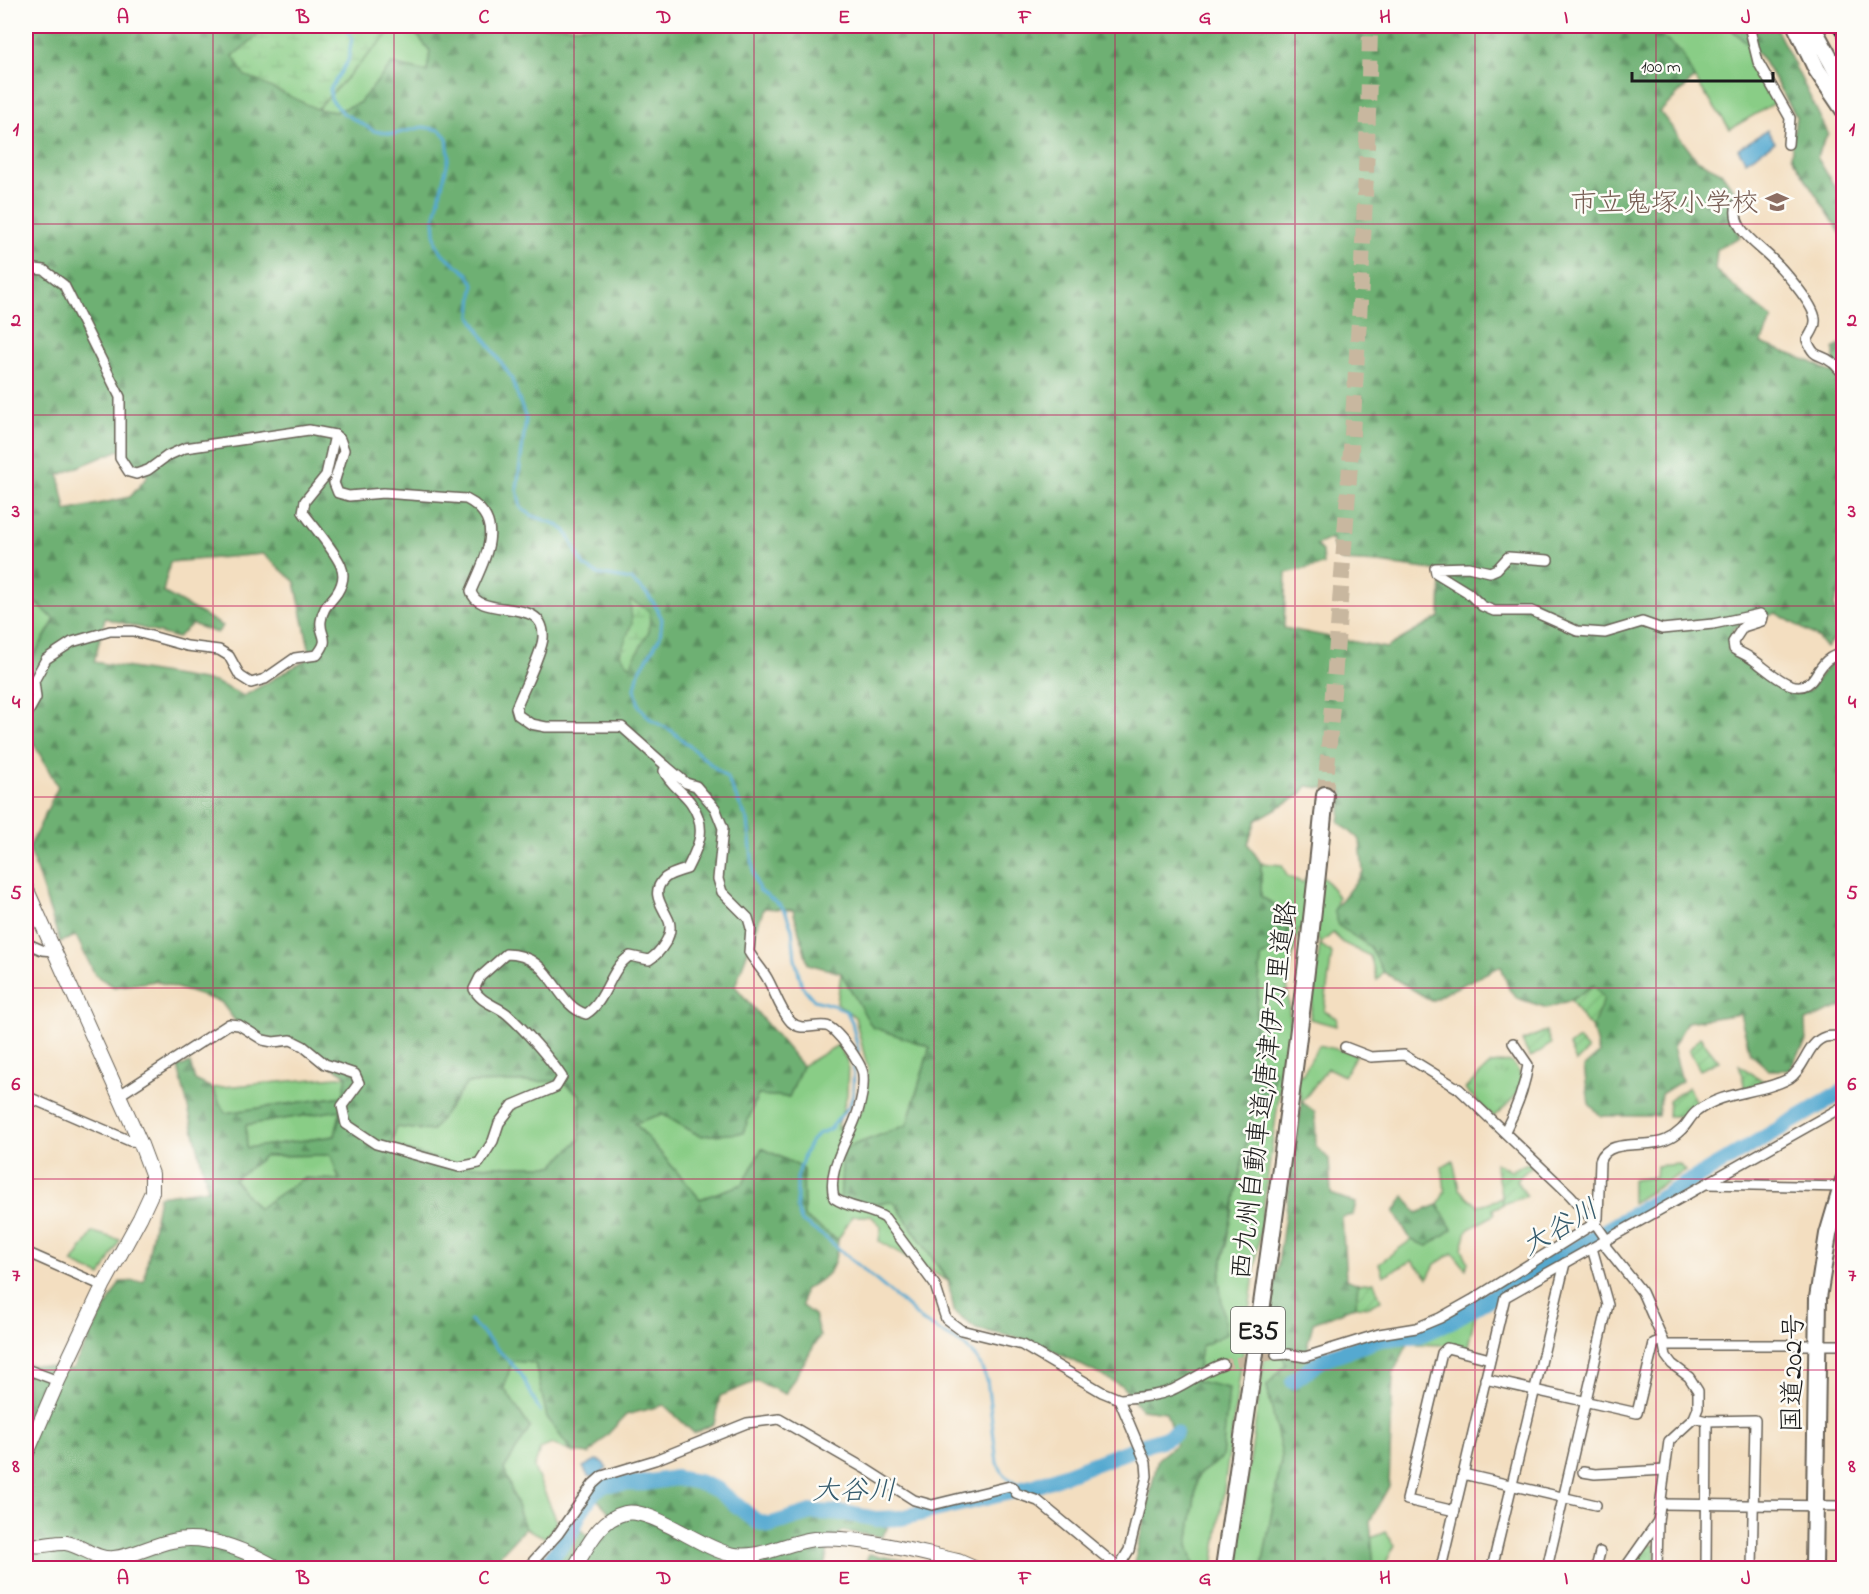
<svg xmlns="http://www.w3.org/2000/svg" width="1869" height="1594" font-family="'Indie Flower','Klee One',sans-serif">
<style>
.grass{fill:#89cd86;stroke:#527451;stroke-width:1.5}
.forest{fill:url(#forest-firs);stroke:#456648;stroke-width:1.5;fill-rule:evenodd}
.wetland{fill:url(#wetland-marsh);stroke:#527451;stroke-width:1.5}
.park{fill:url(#park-tufts);stroke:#527451;stroke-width:1.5}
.garden{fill:url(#garden-furrows);stroke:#527451;stroke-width:1.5}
.water{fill:#54a9d0;stroke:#386276;stroke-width:1.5}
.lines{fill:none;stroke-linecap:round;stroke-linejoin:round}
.stream{stroke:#54a9d0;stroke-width:3}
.river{stroke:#54a9d0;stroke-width:16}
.street-tunnel{stroke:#c8b79f;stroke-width:9;stroke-dasharray:9 4.5;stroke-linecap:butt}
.highway-tunnel{stroke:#c8b79f;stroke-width:16;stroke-dasharray:16 8;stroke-linecap:butt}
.street-casing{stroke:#676055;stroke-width:12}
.secondary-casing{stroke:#676055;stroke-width:16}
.highway-casing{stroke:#676055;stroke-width:20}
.street{stroke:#fff;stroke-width:9}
.secondary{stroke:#fff;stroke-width:14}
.highway{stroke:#fff;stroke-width:16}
.rail{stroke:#1c1c1c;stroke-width:3}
.grid{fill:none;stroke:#c2185b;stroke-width:1.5;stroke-opacity:0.55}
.labels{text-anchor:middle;stroke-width:5;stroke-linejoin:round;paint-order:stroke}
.shield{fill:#fdfcf7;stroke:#605f5e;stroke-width:1.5}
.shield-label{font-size:26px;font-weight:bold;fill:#1c1c1c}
.education-label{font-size:27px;fill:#785e54;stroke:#fdfcf7;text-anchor:end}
.street-label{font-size:27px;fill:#1c1c1c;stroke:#fdfcf7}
.water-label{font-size:28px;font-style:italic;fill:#355b6d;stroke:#fdfcf7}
.neatline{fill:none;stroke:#c2185b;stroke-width:2}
.grid-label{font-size:20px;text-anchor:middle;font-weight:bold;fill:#c2185b}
</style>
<defs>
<pattern id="forest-firs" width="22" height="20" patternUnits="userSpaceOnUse" patternTransform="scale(1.5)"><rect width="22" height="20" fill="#6eb073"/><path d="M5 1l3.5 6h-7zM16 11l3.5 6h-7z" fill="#5a8e5e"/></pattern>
<pattern id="wetland-marsh" width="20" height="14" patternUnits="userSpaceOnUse" patternTransform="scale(1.5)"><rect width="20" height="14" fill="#89cd86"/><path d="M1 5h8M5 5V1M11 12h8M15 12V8" fill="none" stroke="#76af73"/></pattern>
<pattern id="park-tufts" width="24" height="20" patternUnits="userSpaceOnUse" patternTransform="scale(1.5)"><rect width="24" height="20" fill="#89cd86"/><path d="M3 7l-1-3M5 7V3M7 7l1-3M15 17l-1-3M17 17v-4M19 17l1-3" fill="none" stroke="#76af73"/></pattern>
<pattern id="garden-furrows" width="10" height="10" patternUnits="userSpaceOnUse" patternTransform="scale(1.5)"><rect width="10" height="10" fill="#89cd86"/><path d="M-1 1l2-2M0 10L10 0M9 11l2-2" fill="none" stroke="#76af73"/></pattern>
</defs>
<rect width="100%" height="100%" fill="#fdfcf7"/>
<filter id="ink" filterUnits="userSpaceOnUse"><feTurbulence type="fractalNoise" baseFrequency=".0167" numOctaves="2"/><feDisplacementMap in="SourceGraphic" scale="12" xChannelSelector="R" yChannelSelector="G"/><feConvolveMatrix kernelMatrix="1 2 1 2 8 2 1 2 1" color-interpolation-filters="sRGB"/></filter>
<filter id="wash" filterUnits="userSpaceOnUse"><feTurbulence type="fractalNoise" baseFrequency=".008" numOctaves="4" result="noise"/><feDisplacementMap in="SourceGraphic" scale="24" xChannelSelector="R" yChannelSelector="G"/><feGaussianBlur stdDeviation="1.35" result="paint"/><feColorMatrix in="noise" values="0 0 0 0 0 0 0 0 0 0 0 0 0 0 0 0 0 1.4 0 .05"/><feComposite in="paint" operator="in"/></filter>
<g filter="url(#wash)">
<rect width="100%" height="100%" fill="#f3dec0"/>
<g class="grass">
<polygon points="390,26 410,26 430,51 427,72 392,64 359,103 335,112 317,109 388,34"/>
<polygon points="1648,26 1728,26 1749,45 1775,103 1730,129 1694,78 1681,52"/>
<polygon points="26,594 55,619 26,669"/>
<path d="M1261 863 1282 865 1287 876 1303 883 1307 876 1324 877 1338 897C1328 932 1352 927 1370 947 1375 953 1379 965 1383 972L1377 980 1370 956 1343 943 1333 933 1320 944 1332 953 1324 1011 1337 1018 1336 1026 1310 1019 1320 944 1316 933 1299 930 1287 980 1290 1023 1304 1027 1288 1068 1302 1075 1319 1045 1357 1054 1344 1076 1328 1068 1302 1102 1299 1090 1280 1088 1213 1568H1195L1188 1545 1198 1475 1222 1457 1228 1388 1196 1381 1201 1346 1225 1334 1219 1280 1254 1104 1271 1097 1274 1071 1253 1057 1261 957 1289 941 1285 910 1261 897Z"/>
<polygon points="841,973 872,1027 930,1046 907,1125 843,1149 841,1205 894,1202 948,1281 879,1241 881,1226 871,1216 852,1216 838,1240 804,1217 803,1168 762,1148 743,1184 700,1199 635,1123 662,1114 700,1136 758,1095 789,1097 802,1066 838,1045 848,1062 847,1095 837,1129 863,1109 868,1070 855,1017 837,1003"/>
<polygon points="347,1076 344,1096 224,1113 212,1088"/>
<polygon points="561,1081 580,1095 580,1139 553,1166 458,1166 391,1146 396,1127 432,1131 467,1083"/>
<polygon points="341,1109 335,1136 247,1148 245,1125"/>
<polygon points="331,1155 340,1180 303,1178 258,1209 234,1179 265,1156"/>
<polygon points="1453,1160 1459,1189 1478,1206 1502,1198 1503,1204 1493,1209 1494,1215 1467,1230 1462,1248 1468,1262 1466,1269 1453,1253 1435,1264 1428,1278 1412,1261 1383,1276 1379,1263 1411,1240 1428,1246 1452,1229 1438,1205 1445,1191 1442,1167"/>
<polygon points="1679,1164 1685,1171 1632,1203 1632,1180 1655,1177 1656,1166"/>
<polygon points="93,1232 120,1240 101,1276 72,1263"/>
<polygon points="1476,1311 1467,1350 1446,1345 1408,1344"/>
<polygon points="1269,1324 1286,1364 1267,1386 1282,1455 1262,1568 1235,1568"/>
<polygon points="512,1361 535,1362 547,1417 572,1452 552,1444 540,1449 534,1468 557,1521 546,1538 525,1528 504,1469 530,1428 504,1388"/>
<polygon points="1385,1532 1395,1545 1387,1560 1388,1568 1374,1568 1371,1538"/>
</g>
<g class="forest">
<path d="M26 26H269L233 56 317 109 335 112 359 103 392 64 427 72 430 51 410 26H1648L1681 52 1694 78 1660 112 1697 160 1721 172 1739 197 1730 208 1740 237 1717 249 1715 270 1772 319 1761 343 1811 362 1834 374V349L1843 343 1844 580 1834 605 1837 634 1826 648 1817 637 1776 613 1733 629 1728 651 1789 691H1809L1830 663H1837L1838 701 1844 704 1843 1006 1805 1021 1806 1042 1789 1070H1769L1750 1053 1740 1014 1687 1022 1673 1047 1682 1081 1661 1094 1658 1116H1601L1589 1104 1584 1067 1599 1054 1592 1027 1604 998 1593 985 1571 1000 1547 1008 1517 998 1509 989 1501 966 1443 994 1432 1001 1383 972 1370 947 1339 926 1334 910 1363 872 1360 840 1339 822 1343 791 1307 786 1299 796 1256 820 1248 844 1261 863V897L1285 910 1289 941 1261 957 1253 1057 1274 1071 1271 1097 1254 1104 1219 1280 1226 1334 1201 1346 1196 1381 1229 1388 1222 1458 1198 1475 1188 1545 1195 1568H1135L1134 1564 1158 1459 1176 1444 1166 1412 1141 1409 1122 1386 1036 1342 976 1329 954 1311 948 1280 894 1202 840 1205 843 1149 907 1125 930 1047 872 1027 841 973 808 964 793 910 764 908 735 986 802 1066 789 1097 758 1095 743 1133 700 1136 662 1114 635 1123 700 1199 743 1184 762 1148 803 1168 804 1217 838 1240C835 1272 831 1274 804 1290L802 1306 814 1315 820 1336 785 1394 757 1381 720 1396 714 1424 694 1433 664 1405 626 1415 589 1454 572 1452 547 1417 535 1363 512 1361 504 1388 530 1428 504 1469 525 1528 501 1554 500 1568H26V1364L72 1369 120 1282 144 1281 159 1196 208 1189 178 1067 190 1063 195 1080 212 1088 225 1113 343 1096 347 1076 298 1045 274 1048 241 1029 221 1002 155 981 114 987 95 975 76 936 60 942 29 848 58 787 29 735 26 739V669L55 620 26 594ZM119 450 148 476 130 497 66 511 59 475ZM1332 538V544L1342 561 1378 563 1441 571 1440 617 1386 648 1284 628 1286 573 1323 565 1322 551 1316 545ZM263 554 295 582 311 657 244 696 215 682 94 662 105 618 177 638 192 624 217 633 223 626 163 592 170 562ZM561 1081 580 1095V1139L553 1166H458L391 1146 396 1127 432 1131 467 1083ZM341 1110 335 1136 247 1148 246 1125ZM331 1155 339 1180 303 1178 258 1209 234 1180 265 1156Z"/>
<polygon points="1728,26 1775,26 1828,133 1817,157 1843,201 1843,237 1791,156 1796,116 1762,58"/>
<polygon points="1302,1102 1315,1112 1316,1146 1329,1159 1331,1194 1356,1203 1353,1215 1342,1217 1346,1279 1358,1284 1356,1306 1313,1323 1308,1343 1310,1371 1379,1344 1408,1344 1393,1373 1389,1486 1370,1521 1374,1568 1262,1568 1282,1455 1267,1386 1286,1364 1269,1324"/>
<polygon points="1404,1196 1417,1213 1438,1205 1452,1229 1428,1246 1411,1240 1394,1212"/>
<polygon points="603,1479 677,1482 717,1492 754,1523 769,1529 808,1515 848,1518 888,1527 882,1537 842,1531 828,1549 824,1568 537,1568 573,1524 598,1543 618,1521 591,1493"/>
<polygon points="869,1554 943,1568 863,1568"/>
</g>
<g class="wetland">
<polygon points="269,26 390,26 388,34 317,109 244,75 233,56"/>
<polygon points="630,600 650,611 649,631 630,666 620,654 632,623"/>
</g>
<g class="park">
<path d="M1511 1062C1536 1085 1510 1102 1493 1117L1465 1089 1491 1064Z"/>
<polygon points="1645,1545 1655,1545 1655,1568 1631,1568"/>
</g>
<g class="garden">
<polygon points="1594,985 1604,998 1592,1027 1585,1022 1571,1000"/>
<polygon points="1546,1031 1551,1044 1530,1058 1522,1041"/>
<polygon points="1700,1037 1719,1061 1700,1070 1689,1050"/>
<polygon points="1578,1039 1588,1050 1576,1062 1569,1046"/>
<polygon points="1739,1065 1768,1084 1745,1088"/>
<polygon points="1688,1087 1697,1104 1682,1116 1668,1116 1669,1100"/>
<polygon points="1495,1163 1511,1170 1528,1163 1532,1166 1516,1180 1527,1196 1503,1204"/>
<polygon points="1374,1282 1381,1300 1369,1307 1356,1306 1358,1284"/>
</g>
<g class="water">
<polygon points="1767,130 1775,142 1746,161 1738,149"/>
<polygon points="596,1460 602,1461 607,1469 594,1477 588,1476 583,1467"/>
</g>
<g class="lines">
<g class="stream">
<polyline points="344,26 352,38 348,61 330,89 331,99 343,113 374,131 394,134 423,127 440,130 447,138 449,156 434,220 436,243 443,254 468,274 474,284 471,316 480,332 511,377 526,419 517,489 521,508 533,516 556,524 566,531 584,566 598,574 631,580 647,594 655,605 662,619 660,637 639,672 635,688 639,706 651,720 672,731 727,778 748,821 754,876 759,890 780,905 786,913 792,929 795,959 802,986 814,1000 836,1006 847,1012 852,1022 858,1050 857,1054"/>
<polyline points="854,1063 853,1094 850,1105 830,1129 818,1134 809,1144 804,1155 797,1178 797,1208 801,1221 826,1238 910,1309 922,1321 965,1346 978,1360 987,1380 997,1463 1005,1476 1025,1488"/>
<polyline points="470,1320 521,1374 540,1411"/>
</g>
<g class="river">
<polyline points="1293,1381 1323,1359 1381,1339 1420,1335 1451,1321 1844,1091"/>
<polyline points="543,1568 571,1533 580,1512 595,1490 607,1484 644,1483 676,1478 698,1482 718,1490 756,1521 769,1525 811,1512 845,1513 876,1519 901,1518 1035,1486 1144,1445 1164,1439 1175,1433"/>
</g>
</g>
</g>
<g filter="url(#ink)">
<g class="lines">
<polyline class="street-tunnel" points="1223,1364 1276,1355"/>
<path class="highway-tunnel" d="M1325 795C1345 539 1366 283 1370 26"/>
<g class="street-casing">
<g id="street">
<polyline points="1749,26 1758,62 1790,118 1788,144"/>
<path d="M1741 202 1737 204C1730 227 1755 243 1769 256 1781 267 1814 304 1815 319 1816 327 1811 333 1807 340 1815 361 1820 352 1833 363 1837 366 1840 371 1844 374"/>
<path d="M26 268 44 270 64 285 120 397V458L129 472 136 474 148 470 167 456 185 448 309 430 335 435 340 439 344 450 334 483 338 493 349 496 383 493 466 499C508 520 484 560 471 591 478 621 546 594 543 638 542 653 522 692 516 708L518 715 531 724 546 727H622L666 766"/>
<path d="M1548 560 1508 557 1497 569 1490 572 1468 567 1435 568 1436 573 1467 592 1482 606 1494 611H1532L1577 631 1605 633 1642 622 1662 629 1713 624 1760 614 1763 617 1762 621 1743 627 1733 642 1734 649C1741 653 1749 656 1755 661 1771 672 1799 702 1815 676 1823 663 1828 656 1844 653"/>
<path d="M26 716 36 698 34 681 46 659 72 642 110 631H133L187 646 219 650 229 656 240 676 251 683 265 679 295 658 317 655C332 637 319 637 321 621 323 606 330 603 337 593 342 585 345 575 341 566 335 551 313 526 303 512L305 501 326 475 335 435"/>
<polyline points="26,943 42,950 53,951"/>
<polyline points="1345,1047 1371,1057 1404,1055 1459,1089 1570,1195 1595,1223"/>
<polyline points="26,1096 130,1141 140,1142"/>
<path d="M118 1096 229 1024 239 1025 263 1040 273 1042 291 1040 303 1046 325 1064 355 1074 359 1083 342 1106 346 1124 376 1144 459 1167 479 1163 493 1141 499 1123 513 1105 556 1087 562 1077C549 1057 525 1030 507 1014 496 1005 481 1003 474 989L480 977 506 954C553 954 554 1005 586 1014 607 1001 609 969 630 956L649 960C660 953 674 935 669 921 663 906 649 893 665 878 670 874 680 871 687 869 699 845 708 828 691 803 683 791 670 785 664 771L666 766 686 783 696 786 715 808 723 828 718 879 722 892 748 918 751 928 749 952C754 961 762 969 767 978 775 992 780 1010 791 1022 802 1032 813 1024 826 1026 836 1027 863 1065 863 1075 864 1086 861 1101 858 1111 850 1139 826 1167 834 1198 850 1209 869 1208 885 1218L935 1285 946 1319 961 1330 1022 1345 1102 1392 1119 1399 1146 1463 1147 1476 1129 1550 1118 1568"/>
<path d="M1505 1131C1516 1110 1524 1090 1528 1065L1513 1043"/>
<polyline points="1708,1184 1844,1187"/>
<path d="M1595 1223 1598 1218 1600 1161C1607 1137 1649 1149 1666 1140 1671 1138 1677 1134 1681 1130 1687 1125 1690 1117 1696 1112 1724 1090 1761 1094 1790 1078 1805 1068 1808 1042 1825 1037 1831 1036 1838 1036 1844 1036"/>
<polyline points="26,1252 103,1286"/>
<polyline points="1665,1345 1844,1345"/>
<polyline points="1276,1355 1288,1354 1305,1357 1379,1334 1416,1328 1440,1318 1472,1300 1595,1223 1604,1236 1606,1247 1642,1292 1663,1340 1666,1356 1672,1364 1689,1377 1698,1391 1698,1408 1694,1418 1669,1441 1658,1521 1657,1568"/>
<polyline points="26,1369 58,1381"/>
<polyline points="1485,1379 1637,1413 1654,1343 1663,1340"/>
<path d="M1119 1399C1137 1397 1155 1397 1172 1390 1190 1382 1204 1370 1223 1364"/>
<polyline points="1694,1418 1707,1421 1755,1420 1752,1568"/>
<polyline points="1583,1472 1595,1474 1665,1470"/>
<polyline points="1463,1474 1596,1505"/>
<polyline points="1660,1504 1844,1506"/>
<polyline points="1455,1511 1407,1500 1442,1353 1447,1348 1490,1359"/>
<polyline points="527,1568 558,1534 593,1484 602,1476 655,1460 747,1423 779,1419 864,1468 914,1500 932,1505 1010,1486 1013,1487 1016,1493 1021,1495 1038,1501 1119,1568"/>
<polyline points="1445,1568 1441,1568 1505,1297 1844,1106"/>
<polyline points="1492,1568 1565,1263"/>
<polyline points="1547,1568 1608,1305 1592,1248"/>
<polyline points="1596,1568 1600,1552"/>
<polyline points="1625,1568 1658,1521"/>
<polyline points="1706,1568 1707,1421"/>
</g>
</g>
<g class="secondary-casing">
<g id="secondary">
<polyline points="26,888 140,1142 152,1174 152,1192 140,1218 103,1286 58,1381 26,1455"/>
<path d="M26 1543C39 1549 52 1542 66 1543 83 1546 96 1560 114 1558 134 1556 152 1545 172 1541 207 1533 247 1551 277 1568"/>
<path d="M574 1568C587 1548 599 1519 625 1513 650 1507 701 1548 730 1554 758 1561 786 1542 814 1539 857 1535 915 1552 958 1561L974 1568"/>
</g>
</g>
<g class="highway-casing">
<g id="highway">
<polyline points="1796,26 1817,70 1844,110"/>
<polyline points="1812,26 1844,85"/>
<path d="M1224 1568C1261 1311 1300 1054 1325 795"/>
<polyline points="1814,1568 1818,1298 1828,1234 1844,1180"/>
</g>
</g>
<use href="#street" class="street"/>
<use href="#secondary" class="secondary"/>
<use href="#highway" class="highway"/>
<polyline class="rail" points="1832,26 1844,45"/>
</g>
</g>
<path class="grid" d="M213 26V1568M394 26V1568M574 26V1568M754 26V1568M934 26V1568M1115 26V1568M1295 26V1568M1475 26V1568M1656 26V1568M26 224H1844M26 415H1844M26 606H1844M26 797H1844M26 988H1844M26 1179H1844M26 1370H1844"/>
<defs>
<g id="school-bare" transform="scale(1.8)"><path d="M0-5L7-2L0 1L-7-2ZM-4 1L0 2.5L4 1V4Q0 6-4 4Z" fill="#8d6e63" stroke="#fdfcf7" stroke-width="2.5" paint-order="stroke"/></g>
</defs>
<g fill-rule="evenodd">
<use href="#school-bare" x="1777" y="202"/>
</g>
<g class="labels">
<rect class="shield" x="1231" y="1307" width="54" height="46" rx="4.5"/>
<g class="shield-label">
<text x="1258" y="1339">E35</text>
</g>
<g class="education-label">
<text x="1759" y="211">市立鬼塚小学校</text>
</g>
<g class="street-label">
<text transform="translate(1263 1090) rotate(-83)" y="9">西九州自動車道;唐津伊万里道路</text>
<text transform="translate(1792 1373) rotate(-89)" y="9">国道202号</text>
</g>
<g class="water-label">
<text transform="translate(1559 1226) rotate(-30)" y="10">大谷川</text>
<text x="854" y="1499">大谷川</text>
</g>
</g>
<rect width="1869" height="1594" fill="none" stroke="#fdfcf7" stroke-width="66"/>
<path d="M1632 72v9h141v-9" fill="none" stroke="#1c1c1c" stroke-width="3"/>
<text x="1641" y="72" font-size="18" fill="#1c1c1c" stroke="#fdfcf7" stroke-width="4.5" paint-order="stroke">100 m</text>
<rect x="33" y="33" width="1803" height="1528" class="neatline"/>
<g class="grid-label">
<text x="123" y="23">A</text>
<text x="303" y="23">B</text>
<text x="484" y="23">C</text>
<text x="664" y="23">D</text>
<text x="844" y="23">E</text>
<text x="1025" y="23">F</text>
<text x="1205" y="23">G</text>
<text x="1385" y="23">H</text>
<text x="1566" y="23">I</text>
<text x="1746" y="23">J</text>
<text x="16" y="135">1</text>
<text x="1852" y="135">1</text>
<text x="16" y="326">2</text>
<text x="1852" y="326">2</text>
<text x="16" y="517">3</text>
<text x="1852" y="517">3</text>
<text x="16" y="708">4</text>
<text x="1852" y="708">4</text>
<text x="16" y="899">5</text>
<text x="1852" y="899">5</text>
<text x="16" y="1090">6</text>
<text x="1852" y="1090">6</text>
<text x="16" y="1281">7</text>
<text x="1852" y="1281">7</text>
<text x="16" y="1472">8</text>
<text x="1852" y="1472">8</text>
<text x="123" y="1584">A</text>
<text x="303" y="1584">B</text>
<text x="484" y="1584">C</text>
<text x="664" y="1584">D</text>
<text x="844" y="1584">E</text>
<text x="1025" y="1584">F</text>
<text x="1205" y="1584">G</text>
<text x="1385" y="1584">H</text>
<text x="1566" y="1584">I</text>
<text x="1746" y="1584">J</text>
</g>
</svg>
